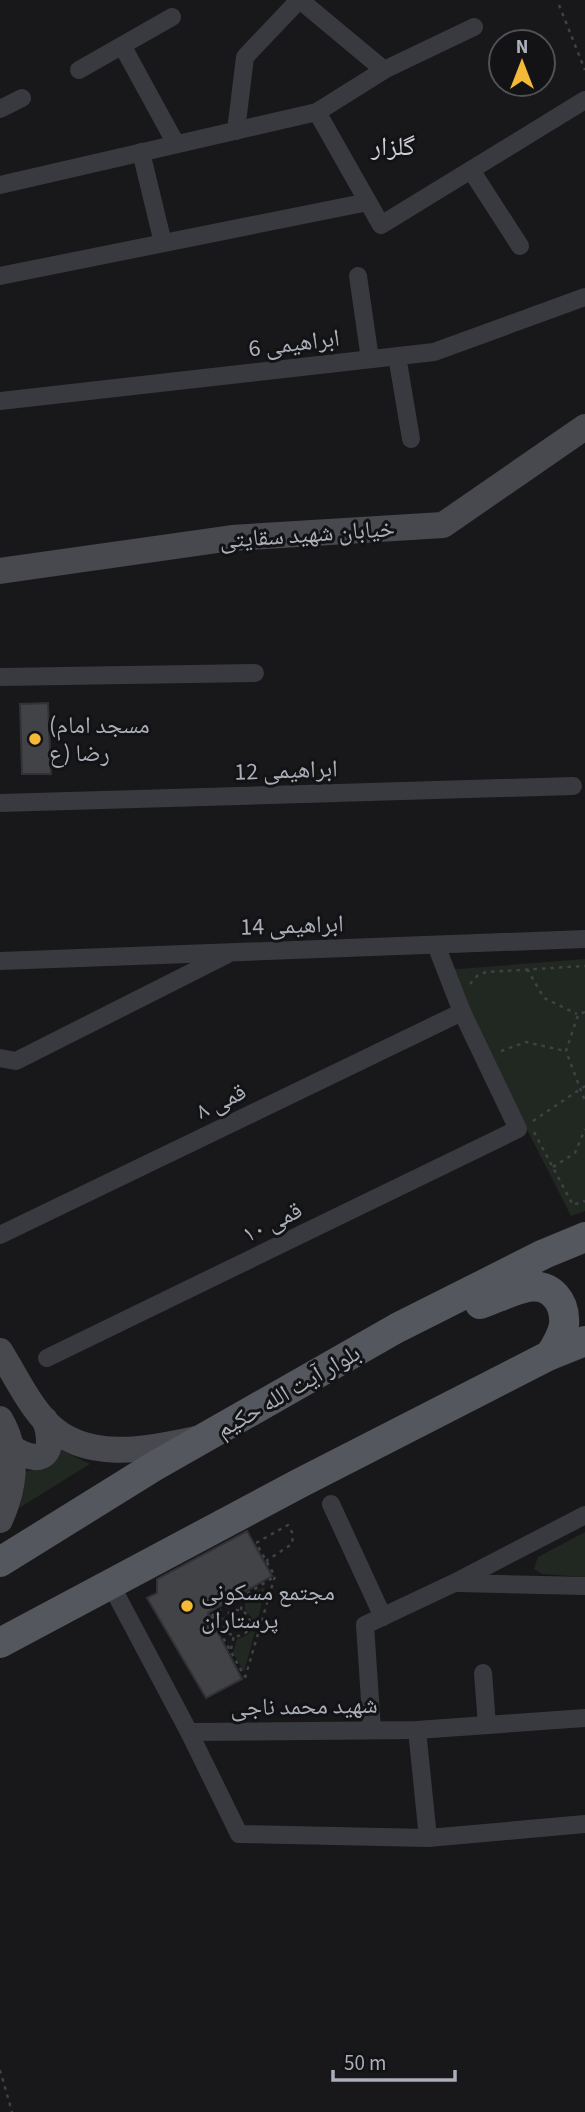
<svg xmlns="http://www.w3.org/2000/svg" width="585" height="2112" font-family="'Source Sans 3','Noto Naskh Arabic',sans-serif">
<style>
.green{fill:#202821}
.building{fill:#424347;stroke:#323236;stroke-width:2}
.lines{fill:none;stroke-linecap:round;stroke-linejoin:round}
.path{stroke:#3f4146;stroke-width:2.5;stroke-dasharray:3.5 5;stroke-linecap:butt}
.street{stroke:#393a3f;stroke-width:18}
.secondary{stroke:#47494f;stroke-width:26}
.primary{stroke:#55575e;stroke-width:30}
.poi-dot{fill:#f4b936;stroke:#131315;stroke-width:2.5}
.labels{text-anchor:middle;stroke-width:6;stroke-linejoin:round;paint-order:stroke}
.street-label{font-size:24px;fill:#aaafba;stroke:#131315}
.poi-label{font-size:24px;fill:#aaafba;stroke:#131315;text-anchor:start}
.neighbourhood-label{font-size:26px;fill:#cbced6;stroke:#131315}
</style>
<rect width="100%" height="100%" fill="#18181a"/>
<g class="green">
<polygon points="585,959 585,1211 571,1216 446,970"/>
<polygon points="59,1449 90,1464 19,1508 25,1472 37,1468"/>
<polygon points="585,1532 585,1577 542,1574 534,1569 538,1557"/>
<polygon points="265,1587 257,1625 252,1625 252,1618 245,1610 245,1596"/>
<polygon points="251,1631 255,1632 244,1672 233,1653 237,1639 246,1636"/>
</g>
<g class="building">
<polygon points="48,703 51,774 22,774 20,704"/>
<polygon points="247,1531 272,1576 208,1613 242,1679 206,1698 147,1598 157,1593 157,1579"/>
</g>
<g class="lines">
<g class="path">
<polyline points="559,5 585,70"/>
<polyline points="527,969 544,998 577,1014"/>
<polyline points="470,984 477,976 486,972 585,966"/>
<polyline points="585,1012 578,1015 566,1051 585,1101"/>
<polyline points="501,1051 526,1042 565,1051"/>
<polyline points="533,1121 585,1086"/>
<polyline points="534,1132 573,1205 585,1201"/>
<polyline points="553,1167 575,1153 585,1129"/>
<polyline points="241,1610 243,1596"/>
<circle cx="237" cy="1623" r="13"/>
<polyline points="211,1616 274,1577"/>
<polyline points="211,1616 245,1677"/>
<polyline points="211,1616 225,1620"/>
<polyline points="231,1649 234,1635"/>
<polyline points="245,1678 275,1576 256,1543 288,1525 293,1534 292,1544 266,1561"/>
<polyline points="0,2070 12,2112"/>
</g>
<g class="street">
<polyline points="300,0 384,70"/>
<polyline points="123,47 176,144"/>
<polyline points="79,70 172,17"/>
<polyline points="0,109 22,98"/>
<polyline points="317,112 381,225 585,100"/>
<polyline points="236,131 245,57 299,0"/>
<polyline points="141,152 163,243"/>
<polyline points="471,170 520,246"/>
<polyline points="0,185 317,112 384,70 474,27"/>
<polyline points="0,276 368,202"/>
<polyline points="358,276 370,359"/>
<polyline points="397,356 411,439"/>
<polyline points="0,401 434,352 585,297"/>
<polyline points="0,677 255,673"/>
<polyline points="0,803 573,786"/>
<polyline points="0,961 585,939"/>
<polyline points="0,1058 16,1061 226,955"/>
<polyline points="0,1235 462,1012"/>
<polyline points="47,1358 518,1129 462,1012 436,945"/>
<polyline points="331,1504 383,1617"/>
<polyline points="458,1583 585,1586"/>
<polyline points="111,1585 189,1732 417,1730 585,1718"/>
<polyline points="483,1673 487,1725"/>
<polyline points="372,1730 365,1625 454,1583 585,1515"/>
<polyline points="189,1732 239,1834 428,1838 417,1730"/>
<polyline points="428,1838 585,1824"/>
</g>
<g class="secondary">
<polyline points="0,571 232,538 443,525 585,427"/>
<path d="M0 1351C15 1375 28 1403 47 1423 86 1463 148 1449 196 1439"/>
<path d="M0 1419C19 1451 15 1486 0 1520"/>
<path d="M12 1448C44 1468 56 1453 45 1420"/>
</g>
<g class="primary">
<path d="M480 1304C495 1299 512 1290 528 1287 551 1283 566 1302 564 1325 562 1336 556 1346 550 1355"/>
<polyline points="0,1562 153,1467 397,1328 544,1254 585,1237"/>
<polyline points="0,1643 300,1483 550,1355 585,1341"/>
</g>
</g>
<g class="poi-dot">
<circle cx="35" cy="739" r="7"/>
<circle cx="187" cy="1606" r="7"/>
</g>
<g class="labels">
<g class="street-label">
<text transform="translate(294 343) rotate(-7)" y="8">ابراهیمی 6</text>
<text transform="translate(307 534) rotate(-4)" y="8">خیابان شهید سقایتی</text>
<text transform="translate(286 770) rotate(-2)" y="8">ابراهیمی 12</text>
<text transform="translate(292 925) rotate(-2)" y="8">ابراهیمی 14</text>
<text transform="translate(221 1101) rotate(-26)" y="8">قمی ۸</text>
<text transform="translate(272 1222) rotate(-26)" y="8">قمی ۱۰</text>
<text transform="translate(288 1391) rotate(-30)" y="8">بلوار آیت الله حکیم</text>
<text transform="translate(304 1706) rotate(-1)" y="8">شهید محمد ناجی</text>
</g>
<g class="poi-label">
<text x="49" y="733">(مسجد امام<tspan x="49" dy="28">رضا (ع</tspan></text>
<text x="201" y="1600">مجتمع مسکونی<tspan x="201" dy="28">پرستاران</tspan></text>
</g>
<g class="neighbourhood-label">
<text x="393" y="155">گلزار</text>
</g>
</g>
<g transform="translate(522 63)"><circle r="33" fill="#131315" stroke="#4f5157" stroke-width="2"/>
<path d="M0-5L12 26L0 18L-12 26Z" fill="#f4b936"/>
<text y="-10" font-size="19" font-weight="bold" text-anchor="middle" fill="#aaafba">N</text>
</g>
<path d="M333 2070v10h122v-10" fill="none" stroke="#aaafba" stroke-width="3.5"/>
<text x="344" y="2070" font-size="21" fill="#aaafba" stroke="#131315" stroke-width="5" paint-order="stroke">50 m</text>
</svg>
